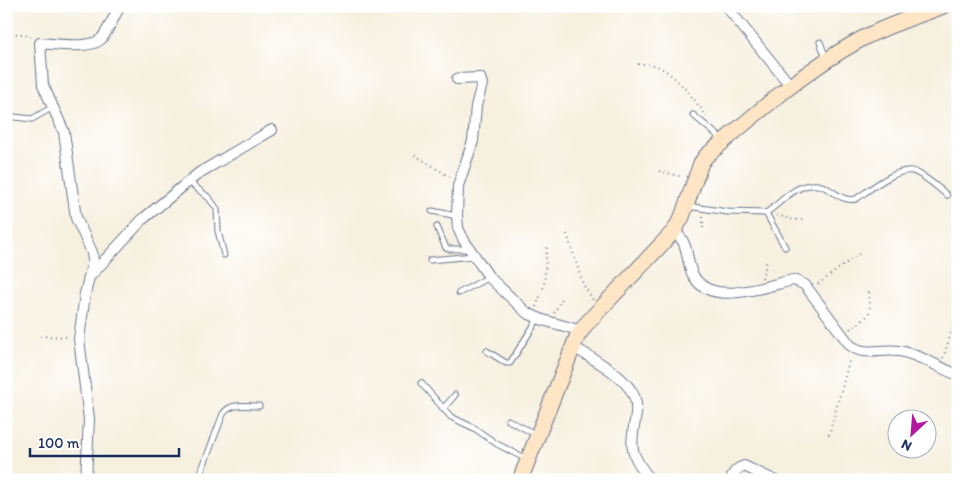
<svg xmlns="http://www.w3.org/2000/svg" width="964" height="486" font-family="Itim,sans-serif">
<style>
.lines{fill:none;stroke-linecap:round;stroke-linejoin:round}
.service-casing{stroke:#68738b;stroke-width:7}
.minor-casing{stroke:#68738b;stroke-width:12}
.secondary-casing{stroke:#68738b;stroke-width:17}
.path{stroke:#68738b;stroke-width:2;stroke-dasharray:1 4;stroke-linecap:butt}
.service{stroke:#fff;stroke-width:5}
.minor{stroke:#fff;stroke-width:10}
.secondary{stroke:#fde5c5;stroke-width:15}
</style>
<rect width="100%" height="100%" fill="#fff"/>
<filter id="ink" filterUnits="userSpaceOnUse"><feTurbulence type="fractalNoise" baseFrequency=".02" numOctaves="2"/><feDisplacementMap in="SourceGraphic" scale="10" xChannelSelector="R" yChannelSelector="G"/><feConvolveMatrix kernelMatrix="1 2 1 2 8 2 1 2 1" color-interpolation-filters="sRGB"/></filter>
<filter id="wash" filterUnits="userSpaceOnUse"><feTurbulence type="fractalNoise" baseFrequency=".0096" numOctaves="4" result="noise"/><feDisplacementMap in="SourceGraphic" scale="20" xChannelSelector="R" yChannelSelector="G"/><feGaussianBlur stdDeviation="1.12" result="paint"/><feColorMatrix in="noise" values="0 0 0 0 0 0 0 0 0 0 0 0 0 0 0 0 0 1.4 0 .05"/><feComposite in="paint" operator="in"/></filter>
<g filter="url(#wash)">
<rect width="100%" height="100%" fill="#f6f0df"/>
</g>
<g filter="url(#ink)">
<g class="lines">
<g class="service-casing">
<g id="service">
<polyline points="820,42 826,58"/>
<polyline points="693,115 722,139"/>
<polyline points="6,116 32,119 53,107"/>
<polyline points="189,182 209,198 217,209 218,231 224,255"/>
<polyline points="687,206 728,212 766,213"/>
<polyline points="432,211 457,216"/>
<polyline points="437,227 446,248 449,249 469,249"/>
<path d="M785 247 766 213C778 205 790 190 805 186 830 179 835 203 856 199 869 190 900 165 915 172 927 177 937 187 947 195"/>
<polyline points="430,260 474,256"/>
<polyline points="459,293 489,277"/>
<polyline points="487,351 506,363 510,363 538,319"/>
<polyline points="421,383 451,417 474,428 497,444 528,460"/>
<polyline points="443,409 455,395"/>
<polyline points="508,420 537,435"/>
<path d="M198 480 223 414C231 402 246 406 259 406"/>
</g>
</g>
<g class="minor-casing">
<g id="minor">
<polyline points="726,6 790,85"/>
<polyline points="457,79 480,78 482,84 476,106 473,141 458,186 457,216 458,228 463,239 489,277 527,313 543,320 582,331"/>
<path d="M674 231C690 244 685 257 692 273 708 309 765 286 793 280L799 282 805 285 850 345C865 357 881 348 899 351 919 354 939 368 958 375"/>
<polyline points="91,275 143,219 199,173 272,130"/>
<path d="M572 346C591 358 625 375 634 396 641 413 629 433 633 450 635 461 644 471 650 480"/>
<path d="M86 480 89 419 79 339 85 294 93 261 92 252 76 218 64 132 43 85 40 43C55 44 92 50 102 38 109 29 114 16 120 6"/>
<path d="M731 480C733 472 737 468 744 466L774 480"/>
</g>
</g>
<g class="secondary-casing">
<path id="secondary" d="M520 480 577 337 586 324 674 231 682 217 701 163 706 156C755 115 802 72 858 41 884 26 915 17 943 6"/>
</g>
<g class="path">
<polyline points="6,32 25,35 31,37"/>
<path d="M638 64C643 64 649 64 654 65 674 71 694 100 707 116"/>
<polyline points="415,155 450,177"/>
<polyline points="659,171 683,177"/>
<polyline points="777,215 794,220 803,220"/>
<polyline points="703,217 703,232"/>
<polyline points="567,234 583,284 593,300"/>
<polyline points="762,278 767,261"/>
<polyline points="818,284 860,253"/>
<polyline points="536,307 544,286 547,245"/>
<polyline points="554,313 563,297"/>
<path d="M850 329C871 315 871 316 869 291"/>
<polyline points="40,336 69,337"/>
<polyline points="943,358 954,324"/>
<polyline points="829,435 850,358"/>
</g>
<use href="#service" class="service"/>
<use href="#minor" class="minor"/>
<use href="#secondary" class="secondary"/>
</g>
</g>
<rect width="964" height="486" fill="none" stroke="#fff" stroke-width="25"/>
<g transform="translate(912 434) rotate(206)"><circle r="24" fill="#ffffff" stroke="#a4acbf"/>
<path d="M0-4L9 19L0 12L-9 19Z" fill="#b5179e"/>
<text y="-8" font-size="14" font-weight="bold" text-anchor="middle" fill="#1b2f5e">N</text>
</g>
<path d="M30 448v8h149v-8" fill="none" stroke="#1b2f5e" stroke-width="2.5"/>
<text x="38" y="448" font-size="15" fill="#1b2f5e" stroke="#ffffff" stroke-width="4" paint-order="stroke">100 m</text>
</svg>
